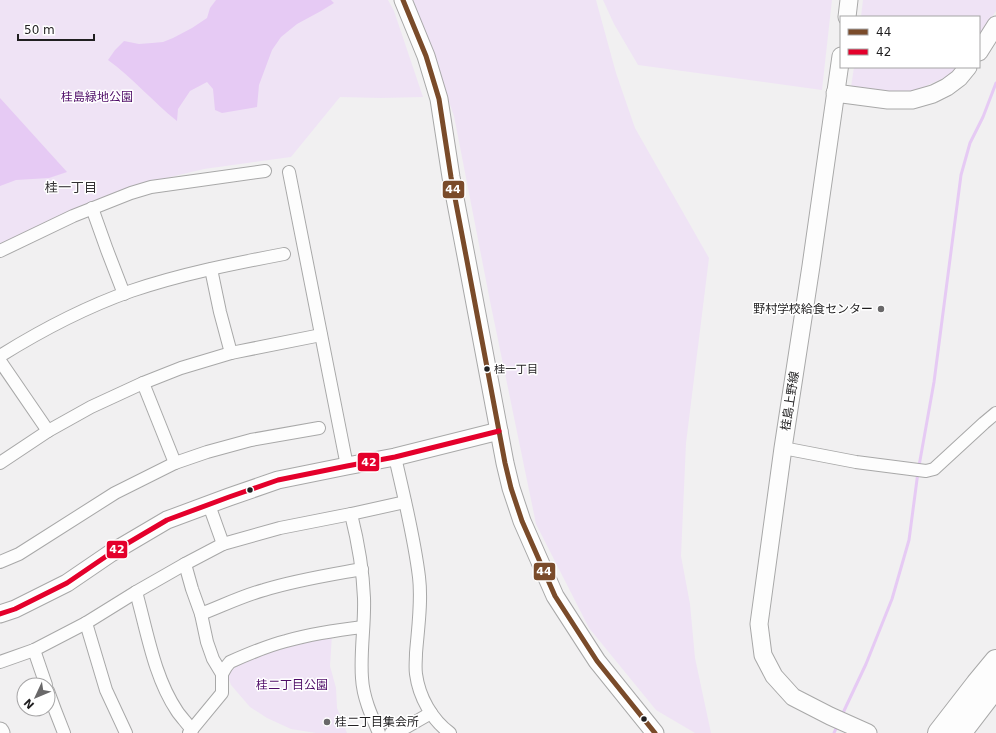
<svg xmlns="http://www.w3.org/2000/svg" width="996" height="733" font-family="'DejaVu Sans','Noto Sans JP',sans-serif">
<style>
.green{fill:#efe3f5}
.water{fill:#e6caf4}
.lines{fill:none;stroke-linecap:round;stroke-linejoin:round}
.stream{stroke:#e6caf4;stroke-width:3}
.street-casing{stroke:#a8a8a8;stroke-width:14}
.secondary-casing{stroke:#a8a8a8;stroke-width:19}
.highway-casing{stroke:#a8a8a8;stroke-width:24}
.street{stroke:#fdfdfd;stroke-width:12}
.secondary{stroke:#fdfdfd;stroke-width:17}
.highway{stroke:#fdfdfd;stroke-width:22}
.bus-1-casing{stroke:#fff;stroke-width:8}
.bus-2-casing{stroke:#fff;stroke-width:8}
.bus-1{stroke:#7a4b2a;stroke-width:5}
.bus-2{stroke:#e4002b;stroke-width:5}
.poi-dot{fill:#696869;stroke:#fff;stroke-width:1.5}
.bus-dot{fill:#201f20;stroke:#fff;stroke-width:1.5}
.labels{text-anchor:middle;stroke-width:3;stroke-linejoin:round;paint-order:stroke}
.bus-label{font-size:11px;fill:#201f20;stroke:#fff;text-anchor:start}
.park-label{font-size:12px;fill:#4e0c67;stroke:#fff}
.poi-label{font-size:12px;fill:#201f20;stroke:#fff;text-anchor:end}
.street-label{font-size:12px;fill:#201f20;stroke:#fff}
.neighbourhood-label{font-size:13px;fill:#323032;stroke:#fff}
.line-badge{stroke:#fff;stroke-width:1.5}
.badge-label{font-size:11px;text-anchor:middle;font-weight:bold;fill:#fff}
</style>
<rect width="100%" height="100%" fill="#f1f0f1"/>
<g class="green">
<polygon points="0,0 388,0 394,11 423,97 381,98 340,97 291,157 204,169 137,185 53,218 32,229 0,244"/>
<polygon points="413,0 596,0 616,73 635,128 709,258 686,443 681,556 690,604 695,658 711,733 695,733 656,710 589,628 536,524 490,301 454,116"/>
<polygon points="603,0 832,0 822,90 638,65 614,24"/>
<polygon points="863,0 996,0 996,11 979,36 979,17 861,17"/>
<polygon points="854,67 958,67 953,74 910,93 890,93 851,87"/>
<polygon points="332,635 330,666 336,688 337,708 347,733 316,733 291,729 267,718 250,707 231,685 227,674 239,664 265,650"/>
</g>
<g class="water">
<path d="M216 0H331L334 3 321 11 297 24 281 37 272 50 259 85 257 107 222 113 215 110 213 89 207 82 190 91 178 109 177 121C153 102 133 78 108 60L115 50 124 41 139 44 152 43 163 42 173 38 192 28 207 18 210 8Z"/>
<polygon points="0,98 67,172 49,178 16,180 0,186"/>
</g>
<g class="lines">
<g class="stream">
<polyline points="919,466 934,382 961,175 970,143 983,117 996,83"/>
<polyline points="842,715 866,664 892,599 909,540 918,472"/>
<polyline points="834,733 837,726"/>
</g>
<g class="street-casing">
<g id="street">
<polyline points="289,172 347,466"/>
<polyline points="92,208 107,250 124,294"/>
<polyline points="0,251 73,216 131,193 151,187 265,171"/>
<polyline points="211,269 220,312 231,353"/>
<path d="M0 356C40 331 86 307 131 291 181 274 232 264 284 254"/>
<polyline points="0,361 48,431"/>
<polyline points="143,383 175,463"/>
<polyline points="783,448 856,462 926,471 934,469 984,423 996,413"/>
<path d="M395 457C404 497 414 536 419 577 422 601 418 628 416 653 416 660 415 667 416 674 419 697 432 720 450 733"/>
<polyline points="0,463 48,431 91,407 143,383 181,368 231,353 321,335"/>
<polyline points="209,505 223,544"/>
<path d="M351 514C358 542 363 570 364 598 365 625 360 651 362 678 363 697 371 715 379 733"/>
<polyline points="0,562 19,554 115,493 175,463 207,452 251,440 319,428"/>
<polyline points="185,564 192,589 201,614 207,642 213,659 222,674"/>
<path d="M136 592C147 631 154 677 177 711 181 717 187 723 192 730"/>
<path d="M201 614C222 606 242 596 264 590 296 580 329 575 362 569"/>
<polyline points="86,623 106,690 126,733"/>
<polyline points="34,650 46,685"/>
<polyline points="0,662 34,650 86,623 136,592 185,564 223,544 280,528 351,514 405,502"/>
<polyline points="48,691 55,710 64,733"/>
<path d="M189 733 222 693V674L226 667 230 662C248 654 266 646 286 641 311 634 337 630 363 627"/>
<polyline points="391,733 403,729 431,713"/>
</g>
</g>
<g class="secondary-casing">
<g id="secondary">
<polyline points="403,0 426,56 439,99 451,177 467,261 505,463 511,488 522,521 555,596 597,661 655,733"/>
<polyline points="847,17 849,0"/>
<polyline points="979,52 996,25"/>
<polyline points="841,56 811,266 783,448 759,624 763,655 774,676 793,697 830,716 868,733"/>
<polyline points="835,93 888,100 912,100 933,94 947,87 959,78 968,67"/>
<polyline points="0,614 15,609 67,583 111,553 167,520 229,497 278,480 347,466 395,457 499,431"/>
<polyline points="0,731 1,733"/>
</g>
</g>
<g class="highway-casing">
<g id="highway">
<polyline points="939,733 977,684 996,661"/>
<polyline points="960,733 996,686"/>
</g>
</g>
<use href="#street" class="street"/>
<use href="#secondary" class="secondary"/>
<use href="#highway" class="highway"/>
<g class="bus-1-casing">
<polyline id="bus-1" points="403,0 426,56 439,99 451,177 467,261 505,463 511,488 522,521 555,596 597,661 655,733"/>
</g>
<g class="bus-2-casing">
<polyline id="bus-2" points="0,614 15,609 67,583 111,553 167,520 229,497 278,480 347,466 395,457 499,431"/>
</g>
<use href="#bus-1" class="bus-1"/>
<use href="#bus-2" class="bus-2"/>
</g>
<g class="poi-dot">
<circle cx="881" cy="309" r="4"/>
<circle cx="327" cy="722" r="4"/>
</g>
<g class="bus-dot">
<circle cx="487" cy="369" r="3.5"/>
<circle cx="250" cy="490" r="3.5"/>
<circle cx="644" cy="719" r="3.5"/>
</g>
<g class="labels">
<g class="bus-label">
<text x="494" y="373">桂一丁目</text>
</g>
<g class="park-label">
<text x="97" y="101">桂島緑地公園</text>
<text x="292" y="689">桂二丁目公園</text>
</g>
<g class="poi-label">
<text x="873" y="313">野村学校給食センター</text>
<text x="335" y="726" text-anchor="start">桂二丁目集会所</text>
</g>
<g class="street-label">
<text transform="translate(790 401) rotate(-81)" y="4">桂島上野線</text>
</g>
<g class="neighbourhood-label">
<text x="71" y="192">桂一丁目</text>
</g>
</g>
<g class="line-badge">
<rect x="442" y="180" width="23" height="19" rx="4" fill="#7a4b2a"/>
<rect x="357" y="452" width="23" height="20" rx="4" fill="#e4002b"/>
<rect x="106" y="540" width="22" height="19" rx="4" fill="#e4002b"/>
<rect x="533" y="562" width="23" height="19" rx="4" fill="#7a4b2a"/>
</g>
<g class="badge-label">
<text x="453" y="193">44</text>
<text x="369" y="466">42</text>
<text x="117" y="553">42</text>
<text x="544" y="575">44</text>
</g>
<rect x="840" y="16" width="140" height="52" fill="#ffffff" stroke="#a6a5a6"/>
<rect x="848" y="29" width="20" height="6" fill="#7a4b2a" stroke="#a6a5a6"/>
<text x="876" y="36" font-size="12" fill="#201f20">44</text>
<rect x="848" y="49" width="20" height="6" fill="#e4002b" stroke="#a6a5a6"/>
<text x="876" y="56" font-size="12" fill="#201f20">42</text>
<g transform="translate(36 697) rotate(226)"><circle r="19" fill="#ffffff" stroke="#a6a5a6"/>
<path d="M0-3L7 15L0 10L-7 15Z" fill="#696869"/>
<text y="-6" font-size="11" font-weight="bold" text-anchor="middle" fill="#201f20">N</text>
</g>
<path d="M18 34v6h76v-6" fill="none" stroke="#201f20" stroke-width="2"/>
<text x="24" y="34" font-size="12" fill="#201f20" stroke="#ffffff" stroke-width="3" paint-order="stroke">50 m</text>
</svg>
